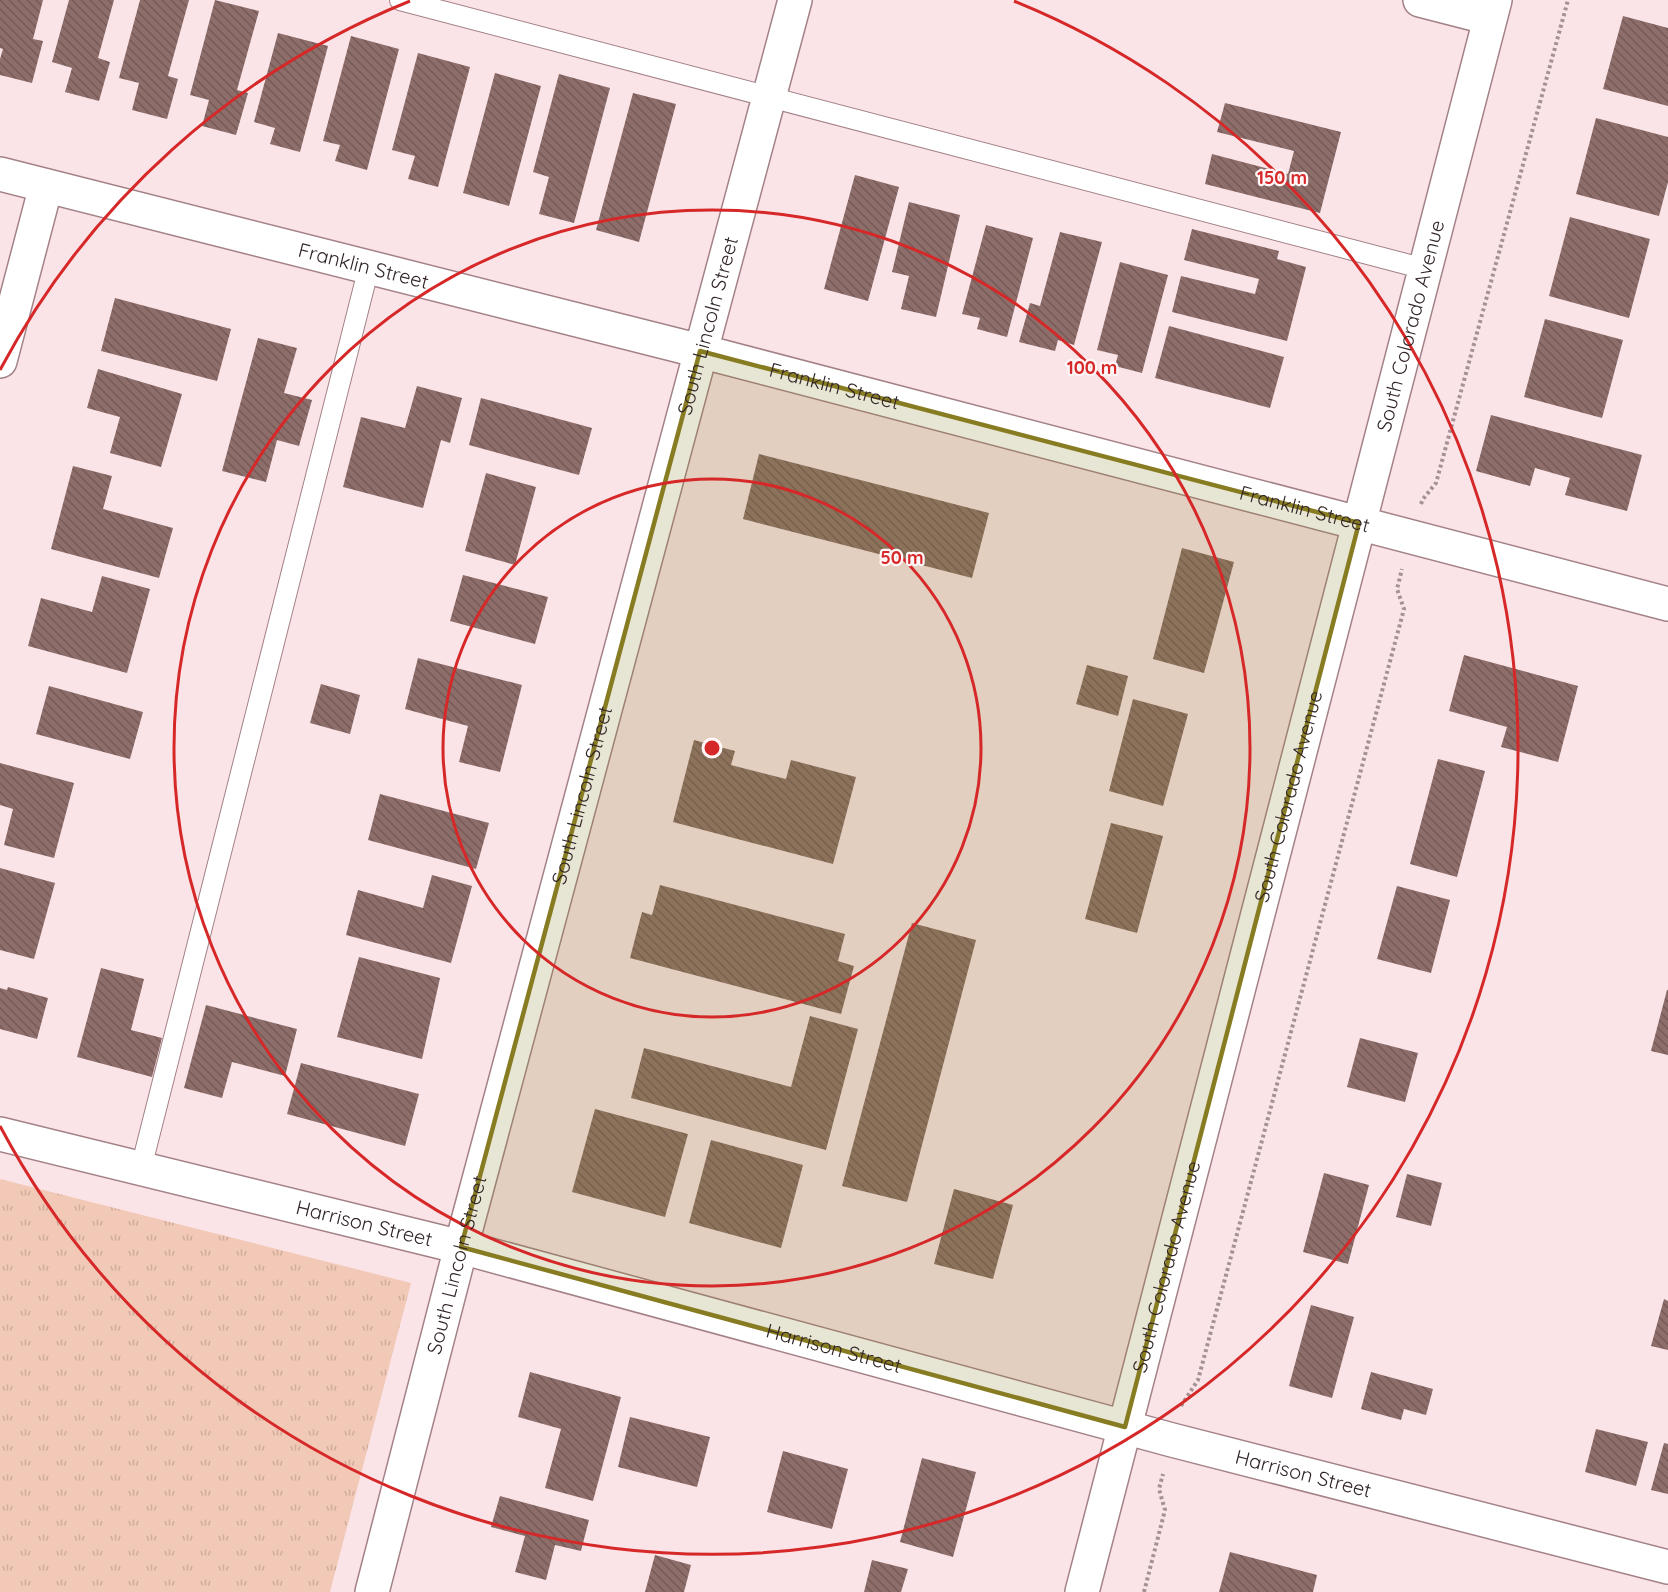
<svg xmlns="http://www.w3.org/2000/svg" width="1668" height="1592" font-family="Quicksand,sans-serif">
<style>
.grass{fill:url(#grass-tufts)}
.building{fill:url(#building-back-hatch)}
.lines{fill:none;stroke-linecap:round;stroke-linejoin:round}
.service-casing{stroke:#a38287;stroke-width:22}
.minor-casing{stroke:#a38287;stroke-width:36}
.tertiary-casing{stroke:#a38287;stroke-width:36}
.path{stroke:#a49194;stroke-width:4;stroke-dasharray:3 3;stroke-linecap:butt}
.service{stroke:#fff;stroke-width:20}
.minor{stroke:#fff;stroke-width:33}
.tertiary{stroke:#fff;stroke-width:33}
.marked{fill:#887c22;fill-opacity:0.2;stroke:#887c22;stroke-width:4.5;stroke-linejoin:round}
.ring{fill:none;stroke:#d62828;stroke-width:3}
.labels{text-anchor:middle;stroke-width:4.5;stroke-linejoin:round;paint-order:stroke}
.street-label{font-size:20px;fill:#322527;stroke:#fef6f7}
.centre{fill:#d62828;stroke:#fef6f7;stroke-width:3}
.ring-label{font-size:18px;text-anchor:middle;font-weight:bold;fill:#d62828;stroke:#fef6f7;stroke-width:4.5;stroke-linejoin:round;paint-order:stroke}
</style>
<defs>
<pattern id="grass-tufts" width="24" height="20" patternUnits="userSpaceOnUse" patternTransform="scale(1.5)"><rect width="24" height="20" fill="#f2c8b6"/><path d="M3 7l-1-3M5 7V3M7 7l1-3M15 17l-1-3M17 17v-4M19 17l1-3" fill="none" stroke="#d0ac9c"/></pattern>
<pattern id="building-back-hatch" width="6" height="6" patternUnits="userSpaceOnUse" patternTransform="scale(1.5)"><rect width="6" height="6" fill="#8e6e6a"/><path d="M-1 5l2 2M0 0l6 6M5-1l2 2" fill="none" stroke="#755a57"/></pattern>
</defs>
<rect width="100%" height="100%" fill="#fbe4e8"/>
<polygon class="grass" points="0,1179 411,1283 330,1592 0,1592"/>
<g class="building">
<polygon points="0,0 43,0 33,39 43,41 32,83 0,75 0,59 3,49 0,48"/>
<polygon points="69,0 114,0 98,58 110,62 99,101 65,92 72,68 52,62"/>
<polygon points="140,0 189,0 168,76 178,79 167,119 132,110 139,83 119,78"/>
<polygon points="215,0 259,11 237,90 248,93 236,135 202,126 209,100 190,95"/>
<polygon points="1623,16 1668,28 1668,106 1603,89"/>
<polygon points="278,33 328,46 300,152 270,144 275,128 254,122"/>
<polygon points="351,36 399,49 367,170 335,161 340,145 323,141"/>
<polygon points="418,53 470,67 438,187 408,179 415,156 392,150"/>
<polygon points="495,73 541,86 509,206 463,193"/>
<polygon points="559,74 610,88 574,223 539,214 549,177 533,172"/>
<polygon points="633,93 676,104 639,242 596,230"/>
<polygon points="1225,103 1341,132 1320,213 1205,184 1212,154 1288,174 1294,151 1217,132"/>
<polygon points="1596,118 1668,137 1668,182 1659,216 1576,194"/>
<polygon points="855,175 899,187 868,301 824,289"/>
<polygon points="909,202 960,215 936,317 901,309 909,276 892,272"/>
<polygon points="1570,217 1650,239 1629,318 1549,296"/>
<polygon points="986,225 1033,238 1007,337 977,329 980,318 962,314"/>
<polygon points="1192,229 1279,251 1277,259 1306,267 1287,341 1172,312 1181,276 1255,294 1259,279 1184,260"/>
<polygon points="1060,232 1102,242 1074,345 1058,340 1055,351 1019,342 1030,303 1040,306"/>
<polygon points="1120,262 1168,275 1142,373 1115,366 1118,355 1097,350"/>
<polygon points="115,298 231,329 217,381 101,351"/>
<polygon points="1545,319 1623,340 1602,418 1524,397"/>
<polygon points="1169,326 1284,357 1270,408 1155,378"/>
<polygon points="258,338 297,348 284,393 312,400 299,446 277,440 266,482 222,471"/>
<polygon points="98,369 182,394 161,467 110,453 120,417 87,408"/>
<polygon points="417,386 462,398 450,443 441,440 423,508 343,487 361,417 405,428"/>
<polygon points="481,398 592,428 579,475 469,445"/>
<polygon points="1491,415 1642,455 1627,511 1565,495 1570,478 1535,468 1530,486 1476,471"/>
<polygon points="759,454 989,513 972,578 743,519"/>
<polygon points="73,466 112,476 103,509 173,528 159,578 51,549"/>
<polygon points="486,473 536,487 515,565 465,551"/>
<polygon points="1182,548 1234,562 1204,673 1153,659"/>
<polygon points="463,575 548,597 535,644 450,621"/>
<polygon points="102,576 150,589 127,673 28,646 41,598 92,612"/>
<polygon points="1464,655 1578,686 1558,762 1501,747 1507,727 1449,711"/>
<polygon points="418,658 522,685 500,772 459,762 468,726 405,709"/>
<polygon points="1087,665 1128,676 1118,716 1076,704"/>
<polygon points="321,684 360,695 350,734 310,723"/>
<polygon points="49,686 143,712 130,759 36,734"/>
<polygon points="1133,699 1188,714 1163,806 1109,791"/>
<polygon points="694,740 735,751 731,765 786,779 791,760 856,777 833,864 673,822"/>
<polygon points="1438,759 1485,771 1457,877 1410,864"/>
<polygon points="0,763 74,783 54,858 4,845 13,809 0,805"/>
<polygon points="380,794 489,823 476,869 368,840"/>
<polygon points="1111,823 1163,836 1137,933 1085,919"/>
<polygon points="0,868 55,883 34,959 0,950"/>
<polygon points="432,875 472,886 451,963 346,935 358,890 423,908"/>
<polygon points="660,885 845,934 838,961 854,966 841,1014 630,958 642,912 652,915"/>
<polygon points="1397,886 1450,900 1431,973 1377,959"/>
<polygon points="912,923 976,940 907,1202 842,1186"/>
<polygon points="359,957 440,978 422,1059 337,1037"/>
<polygon points="101,968 144,979 131,1030 162,1038 152,1077 77,1057"/>
<polygon points="8,987 48,998 37,1039 0,1029 0,988 7,990"/>
<polygon points="1667,990 1668,990 1668,1055 1651,1051"/>
<polygon points="206,1005 297,1029 285,1076 232,1062 222,1098 184,1088"/>
<polygon points="810,1016 858,1029 826,1150 631,1098 644,1048 791,1087"/>
<polygon points="1360,1038 1418,1053 1405,1102 1347,1087"/>
<polygon points="301,1063 419,1094 405,1146 287,1114"/>
<polygon points="595,1109 688,1134 665,1217 572,1192"/>
<polygon points="711,1140 803,1165 781,1248 689,1223"/>
<polygon points="1324,1173 1369,1185 1348,1264 1303,1252"/>
<polygon points="1407,1174 1442,1183 1431,1226 1396,1217"/>
<polygon points="954,1189 1013,1205 993,1279 934,1264"/>
<polygon points="1664,1299 1668,1301 1668,1350 1651,1346"/>
<polygon points="1311,1305 1354,1317 1332,1398 1289,1386"/>
<polygon points="530,1372 621,1397 593,1501 545,1488 561,1429 518,1417"/>
<polygon points="1371,1372 1433,1389 1426,1415 1404,1409 1401,1420 1361,1409"/>
<polygon points="630,1417 710,1437 697,1487 618,1467"/>
<polygon points="1596,1429 1648,1442 1636,1486 1585,1472"/>
<polygon points="1664,1443 1668,1444 1668,1494 1651,1490"/>
<polygon points="783,1451 848,1469 832,1529 767,1512"/>
<polygon points="922,1458 976,1472 953,1557 900,1542"/>
<polygon points="500,1496 589,1520 581,1551 555,1545 546,1580 515,1572 525,1536 491,1527"/>
<polygon points="1230,1552 1317,1575 1313,1592 1219,1592"/>
<polygon points="655,1555 691,1565 684,1592 645,1592"/>
<polygon points="872,1560 908,1569 901,1592 864,1592"/>
</g>
<g class="lines">
<g class="service-casing">
<g id="service">
<polyline points="400,0 1425,269"/>
<polyline points="141,1168 369,267"/>
</g>
</g>
<g class="minor-casing">
<g id="minor">
<polyline points="1420,0 1490,18"/>
<path id="s1" d="M0 174 700 351 1668 604"/>
<polyline points="0,361 46,186"/>
<path id="s2" d="M0 1134 461 1247 1172 1440 1668 1567"/>
<path id="s3" d="M372 1592 461 1247 795 0"/>
</g>
</g>
<g class="tertiary-casing">
<g id="tertiary">
<path id="s4" d="M1082 1592 1495 0"/>
</g>
</g>
<g class="path">
<polyline points="1421,504 1423,499 1436,483 1568,0"/>
<polyline points="1181,1406 1198,1380 1404,609 1397,589 1402,569"/>
<polyline points="1144,1592 1165,1510 1159,1489 1163,1474"/>
</g>
<use href="#service" class="service"/>
<use href="#minor" class="minor"/>
<use href="#tertiary" class="tertiary"/>
</g>
<path class="marked" d="M700 351 1359 523 1125 1427 461 1247Z"/>
<g class="ring">
<circle cx="712" cy="748" r="269"/>
<circle cx="712" cy="748" r="538"/>
<path d="M0 370A806 806 0 0 1 410 1M1014 1A806 806 0 1 1 0 1126"/>
</g>
<g class="labels">
<g class="street-label">
<text dy="7" stroke="none"><textPath href="#s1" startOffset="375">Franklin Street</textPath></text>
<text dy="7" stroke="none"><textPath href="#s3" startOffset="1310">South Lincoln Street</textPath></text>
<text dy="7" stroke="none"><textPath href="#s4" startOffset="1308">South Colorado Avenue</textPath></text>
<text dy="7" stroke="none"><textPath href="#s1" startOffset="861">Franklin Street</textPath></text>
<text dy="7" stroke="none"><textPath href="#s1" startOffset="1347">Franklin Street</textPath></text>
<text dy="7" stroke="none"><textPath href="#s3" startOffset="824">South Lincoln Street</textPath></text>
<text dy="7" stroke="none"><textPath href="#s4" startOffset="822">South Colorado Avenue</textPath></text>
<text dy="7" stroke="none"><textPath href="#s2" startOffset="375">Harrison Street</textPath></text>
<text dy="7" stroke="none"><textPath href="#s3" startOffset="338">South Lincoln Street</textPath></text>
<text dy="7" stroke="none"><textPath href="#s4" startOffset="336">South Colorado Avenue</textPath></text>
<text dy="7" stroke="none"><textPath href="#s2" startOffset="861">Harrison Street</textPath></text>
<text dy="7" stroke="none"><textPath href="#s2" startOffset="1347">Harrison Street</textPath></text>
</g>
</g>
<circle cx="712" cy="748" r="9" class="centre"/>
<g class="ring-label">
<text x="1282" y="184">150 m</text>
<text x="1092" y="374">100 m</text>
<text x="902" y="564">50 m</text>
</g>
</svg>
